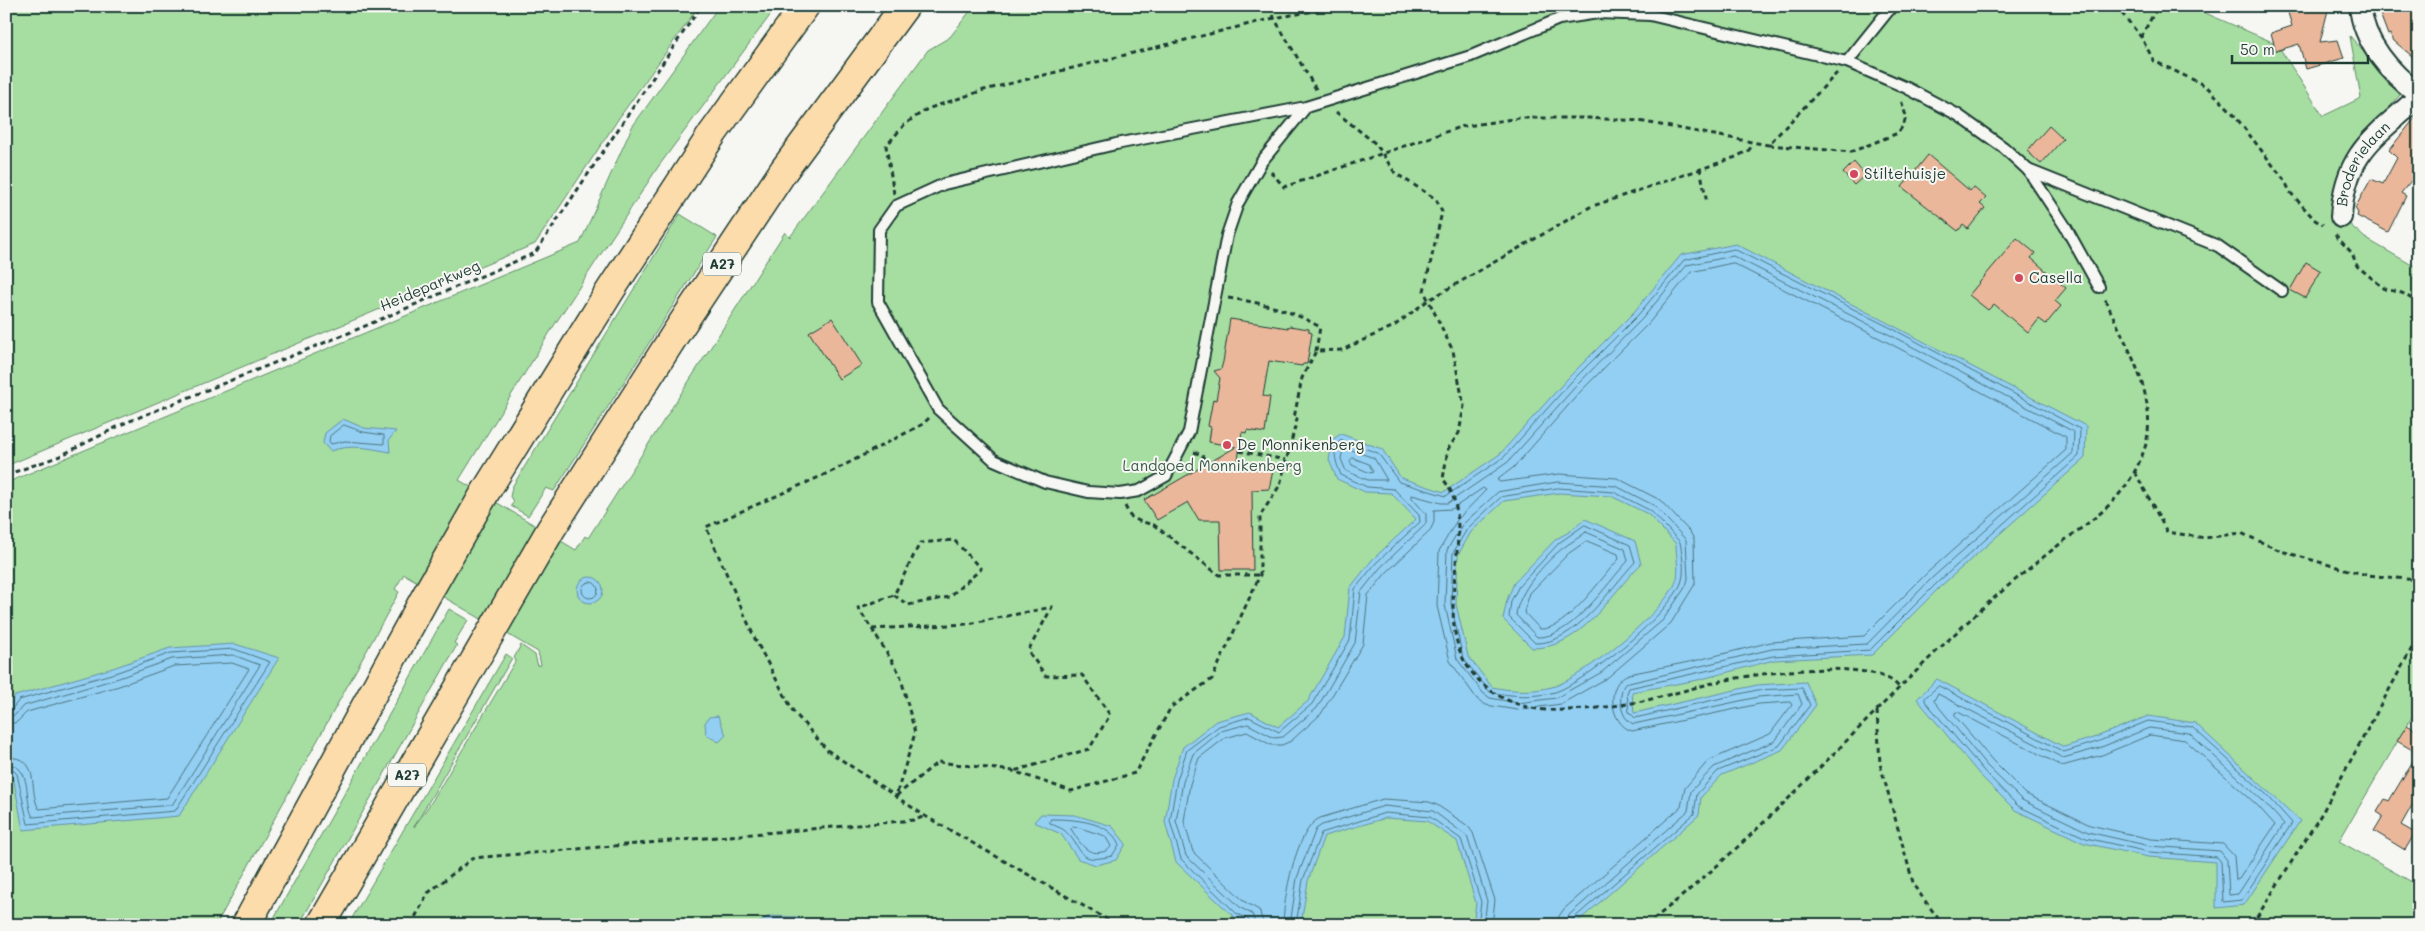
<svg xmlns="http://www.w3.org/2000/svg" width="2425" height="931" font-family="Mali,sans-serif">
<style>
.green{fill:#a6dda1;stroke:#628d6a}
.water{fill:#93cef3;stroke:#6594a7;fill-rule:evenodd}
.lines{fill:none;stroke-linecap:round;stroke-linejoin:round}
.shore{stroke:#4d7780;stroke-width:1}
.building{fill:#eab79b;stroke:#1f3d34}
.service-casing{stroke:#1f3d34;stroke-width:14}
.minor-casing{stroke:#1f3d34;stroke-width:24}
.motorway-casing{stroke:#1f3d34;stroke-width:31}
.path{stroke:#1f3d34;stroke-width:3;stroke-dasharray:5 4;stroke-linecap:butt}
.service{stroke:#f6f6f2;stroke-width:10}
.minor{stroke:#f6f6f2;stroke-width:20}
.motorway{stroke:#fddcac;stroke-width:28}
.poi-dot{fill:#d1495b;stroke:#f6f6f2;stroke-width:2}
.labels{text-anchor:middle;stroke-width:4;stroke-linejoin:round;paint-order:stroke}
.shield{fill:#f6f6f2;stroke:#60746d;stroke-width:1}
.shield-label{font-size:14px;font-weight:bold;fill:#1f3d34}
.street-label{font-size:15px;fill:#1f3d34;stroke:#f6f6f2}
.poi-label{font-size:15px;fill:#1f3d34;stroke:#f6f6f2;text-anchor:start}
.park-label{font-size:15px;fill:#3a5d4a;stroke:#f6f6f2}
</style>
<rect width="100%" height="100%" fill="#f6f6f2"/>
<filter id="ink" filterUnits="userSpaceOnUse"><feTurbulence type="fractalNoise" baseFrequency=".02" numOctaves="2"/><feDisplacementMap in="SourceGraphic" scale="10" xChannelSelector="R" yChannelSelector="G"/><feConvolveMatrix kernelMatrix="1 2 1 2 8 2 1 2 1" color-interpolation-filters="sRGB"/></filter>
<g filter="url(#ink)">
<g class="green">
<polygon points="6,6 699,6 619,118 535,244 6,466"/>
<polygon points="719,6 777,6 658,167 555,324 459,480 576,550 585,536 588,538 785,232 790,237 928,50 950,37 974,6 2189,6 2277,44 2323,116 2361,98 2350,36 2400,95 2373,127 2337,213 2365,238 2419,269 2419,705 2339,841 2419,886 2419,925 348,925 506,654 512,658 414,827 432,801 516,660 514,658 521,645 535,655 538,666 541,665 538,652 404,574 395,589 399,592 216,925 6,925 6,483 580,243 632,127"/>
<polygon points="680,214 717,237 554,491 546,488 528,516 511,506 514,501 510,497 512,487"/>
<polygon points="449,609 468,620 454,643 457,645 299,925 270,925"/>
</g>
<g class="water">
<path d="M1736 244 2086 426 2085 458 1941 586 1872 655 1774 660 1698 680 1632 692 1634 713 1757 685 1806 682 1816 705 1782 750 1722 775 1701 797 1699 815 1574 925H1473L1476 903 1457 841 1427 821 1386 818 1324 836 1308 881 1301 924 1250 925 1235 918 1176 862 1165 822 1172 779 1183 747 1216 721 1250 712 1278 727 1308 701 1345 637 1350 588 1372 560 1416 519 1391 493 1365 492 1337 479 1329 460 1333 439 1341 434 1382 449 1401 478 1444 492 1500 454 1568 378 1634 312 1681 255ZM1559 493 1611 496 1648 514 1676 544C1676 555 1679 568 1677 578 1672 606 1580 680 1552 687 1532 692 1512 691 1492 687L1468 656 1456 604 1458 555 1471 532 1504 501Z"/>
<path d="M343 419 364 428 396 431 389 440 390 452C368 448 352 444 330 451L323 443 325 433Z"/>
<path d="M1585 519 1635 541 1641 564C1609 595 1582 649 1532 648L1503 619 1507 600 1514 583 1556 539 1569 532Z"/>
<circle cx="590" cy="590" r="13"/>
<polygon points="235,644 279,658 179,816 23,830 13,776 6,775 6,708 15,696 113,668 170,648"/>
<polygon points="1937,679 2064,747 2096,737 2148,716 2195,723 2300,821 2244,905 2216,908 2216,862 2148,857 2084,843 2015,810 1979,774 1917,699"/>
<polygon points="718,716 726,735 719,742 706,735 705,723 709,717"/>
<polygon points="1041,814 1075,815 1112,826 1126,844 1116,860 1096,865 1078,859 1061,834 1034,822"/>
<polygon points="769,916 797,917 810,925 756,925"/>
</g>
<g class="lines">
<g class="shore">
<polygon points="344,425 363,432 384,435 384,444 345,441 331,444 329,441 330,436"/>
<polygon points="1346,448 1374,458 1387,480 1368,480 1346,471 1341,459 1343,449"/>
<polygon points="1353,458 1369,464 1373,472 1370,473 1352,465 1350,461"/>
<polygon points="1558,482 1616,486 1655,506 1686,540 1688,579 1686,586 1663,620 1602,672 1556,698 1518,703 1490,698 1483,693 1457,659 1445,605 1447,550 1462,525 1498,492"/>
<path d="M1558 488 1614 492 1651 511 1680 542C1682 553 1685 570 1682 580 1675 610 1584 683 1555 692 1533 698 1512 696 1490 692L1463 658 1451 604 1453 553 1467 529 1501 497Z"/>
<path d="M1585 525 1630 545 1635 562C1610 589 1574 645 1535 643L1509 617 1511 601 1519 586 1559 543Z"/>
<path d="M1586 532 1625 549 1628 561C1607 583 1571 639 1537 637L1516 615C1518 592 1545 562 1563 548 1571 542 1579 538 1586 532Z"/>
<path d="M1587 541 1618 554 1619 559C1602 576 1567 631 1540 629L1524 612 1530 593 1568 554Z"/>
<circle cx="590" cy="590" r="8"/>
<polygon points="1939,686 2064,752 2097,742 2148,721 2192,727 2267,795 2292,823 2242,900 2223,902 2221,862 2217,857 2149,852 2086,838 2018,806 1983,770 1925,701 1925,698"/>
<polygon points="1938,694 2063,758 2099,748 2149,728 2189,733 2262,800 2284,824 2238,894 2229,895 2227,860 2220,851 2150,846 2088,832 2022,800 1987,766 1934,701"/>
<polyline points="6,711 12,709 19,700 115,673 171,653 234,649 270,662 175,811 28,824 17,774 14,771 6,771"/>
<polygon points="1958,712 2062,766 2102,755 2150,735 2185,740 2257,805 2275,825 2239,879 2236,880 2234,856 2223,844 2151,839 2090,825 2026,794 1993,761 1955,716 1955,713"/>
<path d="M6 717 15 715 23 706 116 679 172 659 233 655 260 665 172 805 33 817C23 800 34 765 6 764"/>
<path d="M6 725 17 722 27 712 119 686 174 666 232 663 249 669 167 798 39 809C27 789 43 757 6 757"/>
<path d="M1051 819C1073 819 1111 821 1119 845L1112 856C1074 865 1085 848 1064 830 1060 827 1054 826 1050 823Z"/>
<path d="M1074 826 1105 836 1111 846C1109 850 1107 851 1102 852 1086 856 1079 841 1071 829Z"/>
<path d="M1250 925 1248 919 1237 914 1181 859 1170 821 1177 780 1187 750 1219 726 1249 717 1279 732 1312 704 1350 640 1355 589 1376 563 1420 522 1419 515 1394 489 1367 487 1341 475C1337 465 1330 449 1341 440L1378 453 1399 482 1446 496 1504 457 1571 382 1638 315 1684 260 1734 249 1893 329 2080 429 2079 456 1938 582 1870 650 1773 656 1629 688 1627 693 1629 712 1635 718 1757 690 1802 688 1810 705 1779 746 1718 771 1697 794 1694 814 1573 919 1571 925"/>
<path d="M1256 925 1252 914 1241 908 1186 856 1176 821 1183 782 1193 754 1221 731 1248 724 1274 738 1283 737 1317 708 1355 643 1361 592 1380 568 1426 524V514L1412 498V495L1441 503H1448L1508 462 1576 386 1642 319 1687 265 1733 256 1890 335 2074 432 2073 453 1933 577 1867 644 1772 649 1625 684C1617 694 1620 720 1634 724L1758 697 1798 694 1802 704 1775 741 1714 767 1691 791 1688 811 1569 915 1565 925"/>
<path d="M1264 925 1259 910 1245 902 1193 852 1184 821 1190 784 1199 758 1225 738 1247 732 1271 745H1282L1291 741 1321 714 1363 644 1368 595 1386 573 1430 531 1434 522V510L1452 509 1483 488 1486 490 1457 520 1439 551 1437 606 1450 661 1477 699 1486 705 1517 710 1561 704 1607 678 1671 623 1695 584 1694 539 1690 532 1660 500 1617 478 1559 474 1500 482 1497 480 1514 467 1581 391 1648 324 1691 272 1732 263 1887 342 2066 437V450L1928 572 1864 636 1771 642 1694 661 1629 674C1605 682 1609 724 1632 731L1759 704 1790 702 1792 705 1770 734 1708 761 1685 788 1681 807 1564 909 1559 916 1558 925"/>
<path d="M1283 925C1283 901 1296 828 1320 818L1383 799 1429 802 1437 805 1468 826 1473 833 1495 900 1492 925"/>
<polyline points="1290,925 1297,878 1316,829 1322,825 1384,806 1433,811 1467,836 1487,901 1484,925"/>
<polyline points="1296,925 1303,880 1321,833 1385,813 1430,817 1461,839 1481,902 1478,925"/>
</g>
</g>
<g class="building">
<polygon points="2286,6 2329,6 2320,42 2338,40 2344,58 2306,69 2299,44 2276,51 2271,33 2292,26"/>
<polygon points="2377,6 2419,6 2419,62 2394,41 2390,34 2388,35"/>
<polygon points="2419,113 2419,171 2401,193 2406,196 2388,232 2357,216 2358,213 2355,208 2371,179 2383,184 2397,158 2389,150"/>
<polygon points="2049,126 2063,139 2041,164 2027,151"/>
<polygon points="1928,155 1970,191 1973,187 1986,198 1980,204 1985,208 1968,229 1963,225 1958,231 1902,187"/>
<polygon points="1854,162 1865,175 1854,185 1843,173"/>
<polygon points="2017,238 2035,253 2031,258 2066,288 2055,301 2061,306 2046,324 2039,319 2028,333 1994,304 1988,310 1969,295"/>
<polygon points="2306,262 2321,271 2305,298 2290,290"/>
<polygon points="832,318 862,365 839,379 809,332"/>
<polygon points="1230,319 1288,328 1289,326 1309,329 1309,332 1312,333 1307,364 1303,364 1302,366 1269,361 1263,396 1270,397 1265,433 1247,430 1246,433 1242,432 1238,460 1274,466 1269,489 1252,490 1253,570 1221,570 1220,520 1199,520 1188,502 1157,520 1144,500 1236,447 1209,442 1211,427 1208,426 1213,399 1216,400 1220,378 1214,371 1221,369 1223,362"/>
<polygon points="2407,725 2419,732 2419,742 2414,751 2397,741"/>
<polygon points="2419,751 2419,793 2401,825 2415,833 2405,850 2374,831 2383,816 2377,812 2385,799 2389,801"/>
</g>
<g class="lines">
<g class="service-casing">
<g id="service">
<polyline points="1847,62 1892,6"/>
<polyline points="1306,107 1262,161 1238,203 1227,235 1189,432 1166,476 1139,491 1120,494 1088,492 1045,482 994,460 938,409 878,302 879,230 896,206 944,184 1116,144 1306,107 1471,56 1559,19 1598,13 1650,15 1847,62 1907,88 1958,115 2003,147 2028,170"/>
<polyline points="2099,287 2065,226 2028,170 2218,246 2282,291"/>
</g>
</g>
<g class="minor-casing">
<g id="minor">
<path d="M2360 6C2363 42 2391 74 2419 94"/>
<path id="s1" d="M2341 217C2345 152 2375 137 2419 97"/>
</g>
</g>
<g class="motorway-casing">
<g id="motorway">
<polyline points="246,925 426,596 486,491 610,291 713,133 805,6"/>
<polyline points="321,925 551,529 674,336 784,170 905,6"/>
</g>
</g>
<g class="path">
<polyline points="1272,6 1274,18 1317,91"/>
<polyline points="2116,6 2141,37 2154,61 2206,86 2231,111 2285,181 2290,192 2315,220 2323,225"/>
<polyline points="2141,37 2158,6"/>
<path d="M1336 112 1376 144 1395 173 1436 199 1442 212 1424 291 1453 351 1464 406 1459 433 1448 449 1443 479C1485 529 1418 629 1484 685 1501 700 1523 708 1546 710 1573 711 1605 708 1632 703 1661 698 1688 689 1717 682 1757 673 1851 660 1889 679 1893 681 1897 685 1900 688"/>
<polyline points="1769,145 1851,152 1898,133 1904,124 1906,116 1901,100"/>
<polyline points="1700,168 1707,203"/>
<polyline points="1271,172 1284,187 1460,127 1519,118 1589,118 1639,121 1768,145 1837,73"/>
<polyline points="894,194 886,146 905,124 927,109 984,90 1274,18 1344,6"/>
<polyline points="2335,235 2352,253 2357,266 2385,289 2402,293 2419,303"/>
<path d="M1228 298C1263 303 1289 309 1320 327L1316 351"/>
<polyline points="929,418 923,424 835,470 706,527 755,639 793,711 827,750 925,816 1117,925"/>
<polyline points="1239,451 1286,460"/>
<polyline points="1194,452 1202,455 1208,467"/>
<polyline points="2135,472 2167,532 2205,538 2241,533 2281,551 2333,566 2367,575 2417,580 2419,582"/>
<polyline points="6,475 60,456 125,423 351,332 535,253 701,6"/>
<polyline points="1125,506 1130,516 1139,521 1154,525 1219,575 1259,575"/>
<polyline points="894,595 908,605 949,597 981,569 954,540 920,543 894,595 858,608 872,629 968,624 1052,607 1028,651 1046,676 1082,675 1110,715 1089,749 1014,771"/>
<polyline points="872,629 900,674 915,733 896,796 938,762 1013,771 1071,791 1135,773 1171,707 1212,679 1260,575 1260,516 1280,485 1297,419 1294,418 1302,378 1316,351 1342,350 1394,326 1427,301 1590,207 1736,157 1749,150 1753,144"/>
<polyline points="1877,711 1880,764 1914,886 1943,925"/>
<polyline points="411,925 428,893 473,858 915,820 925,816"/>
<path d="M1646 925C1770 829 1870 710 1986 605 2011 583 2038 561 2065 540 2084 526 2105 512 2120 493 2132 479 2141 461 2146 444 2158 394 2124 342 2105 299"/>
<polyline points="2252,925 2322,813 2419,635"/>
</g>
<use href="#service" class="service"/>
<use href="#minor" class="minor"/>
<use href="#motorway" class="motorway"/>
</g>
</g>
<g class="poi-dot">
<circle cx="1854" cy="174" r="5"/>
<circle cx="2019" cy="278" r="5"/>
<circle cx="1227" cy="445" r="5"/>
</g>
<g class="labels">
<g class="shield">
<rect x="703" y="252.5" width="38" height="23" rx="4"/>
<rect x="388" y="763.5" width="38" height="23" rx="4"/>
</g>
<g class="shield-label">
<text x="722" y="269">A27</text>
<text x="407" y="780">A27</text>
</g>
<g class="street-label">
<text dy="5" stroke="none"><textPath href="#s1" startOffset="59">Broderielaan</textPath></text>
<text transform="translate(430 286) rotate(-23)" y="5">Heideparkweg</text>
</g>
<g class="poi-label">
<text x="1864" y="179">Stiltehuisje</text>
<text x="2029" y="283">Casella</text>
<text x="1237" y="450">De Monnikenberg</text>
</g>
<g class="park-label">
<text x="1212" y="471">Landgoed Monnikenberg</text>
</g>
</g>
<rect width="2425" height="931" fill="none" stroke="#f6f6f2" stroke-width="25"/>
<rect x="12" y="12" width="2400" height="906" fill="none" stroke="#1f3d34" stroke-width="2" filter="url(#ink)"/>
<path d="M2232 55v8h136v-8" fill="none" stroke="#1f3d34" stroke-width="2.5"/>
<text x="2240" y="55" font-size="15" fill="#1f3d34" stroke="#f6f6f2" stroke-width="4" paint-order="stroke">50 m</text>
</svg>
